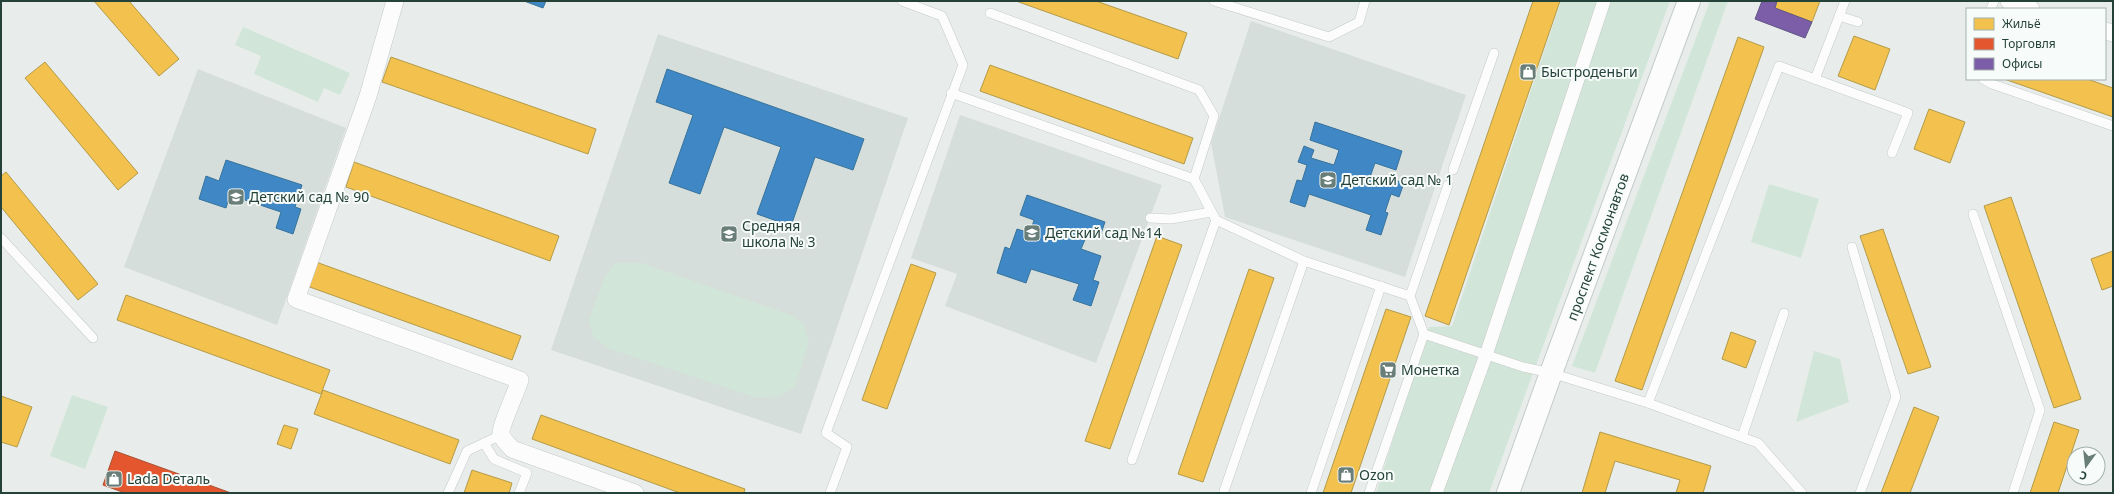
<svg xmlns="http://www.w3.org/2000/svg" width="2114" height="494" font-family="'Noto Sans',sans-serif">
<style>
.built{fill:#d6dedb}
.green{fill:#d1e6d8}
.homes{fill:#f2c14e;stroke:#b49b48}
.shops{fill:#e4572e;stroke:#aa5132}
.offices{fill:#7b5ea7;stroke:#615686}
.schools{fill:#3f88c5;stroke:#37739b}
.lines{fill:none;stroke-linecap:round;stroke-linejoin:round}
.service-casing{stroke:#c5cac8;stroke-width:10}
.pedestrian-casing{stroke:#c5cac8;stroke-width:14}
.minor-casing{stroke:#c5cac8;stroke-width:18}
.secondary-casing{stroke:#c3cbc8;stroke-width:24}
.service{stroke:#fcfcfc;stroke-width:9}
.pedestrian{stroke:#fcfcfc;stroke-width:13}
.minor{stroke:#fcfcfc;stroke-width:17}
.secondary{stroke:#fcfcfc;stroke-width:22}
.labels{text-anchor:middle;stroke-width:4;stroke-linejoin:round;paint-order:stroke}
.poi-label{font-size:14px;fill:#24423a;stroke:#f7fbf9;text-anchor:start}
.street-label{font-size:14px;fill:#24423a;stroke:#f7fbf9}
</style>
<rect width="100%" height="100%" fill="#e8edeb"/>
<g class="built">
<polygon points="1251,21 1466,95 1405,277 1225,217 1211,143"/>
<polygon points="658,34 908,118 801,434 551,350"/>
<polygon points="198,69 346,128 277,325 124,267"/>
<polygon points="960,115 1162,185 1096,363 945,306 957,274 911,258"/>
</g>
<g class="green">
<polygon points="1561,1 1670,1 1489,493 1376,493 1429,327 1452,326"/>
<polygon points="1710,1 1728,1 1595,373 1572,366"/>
<polygon points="243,27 350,73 340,95 324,88 318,102 254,74 261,56 235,45"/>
<polygon points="1769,184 1819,199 1801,258 1751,242"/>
<polygon points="616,263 641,263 788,314 803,323 809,342 794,388 778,396 757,398 610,349 594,338 589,320 605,276"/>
<polygon points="1814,351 1840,359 1849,402 1796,422"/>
<polygon points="72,395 108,407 85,469 50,456"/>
</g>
<g class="homes">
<polygon points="94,1 129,1 179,59 159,76"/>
<polygon points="1016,1 1096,1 1187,33 1178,59"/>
<polygon points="1533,1 1560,1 1449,325 1425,316"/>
<polygon points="1777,1 1820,1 1812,22 1775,8"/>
<polygon points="1854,36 1890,49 1875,90 1838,76"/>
<polygon points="1738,37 1764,47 1642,390 1615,381"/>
<polygon points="391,57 596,129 588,154 382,82"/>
<polygon points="45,62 138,173 118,190 25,78"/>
<polygon points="990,65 1193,138 1184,164 980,91"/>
<polygon points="2004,79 2087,79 2113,88 2113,117"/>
<polygon points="1929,109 1965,122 1950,163 1914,149"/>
<polygon points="354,162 559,236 550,261 346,187"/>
<polygon points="6,172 98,284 78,300 1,207 1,176"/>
<polygon points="2011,197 2081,399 2054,408 1984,206"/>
<polygon points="1883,229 1931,367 1908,374 1860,236"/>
<polygon points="1157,236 1182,245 1110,449 1085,441"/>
<polygon points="2113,251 2113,286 2102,290 2091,259"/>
<polygon points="316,262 521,336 512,360 307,286"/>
<polygon points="911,264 936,273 887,409 862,400"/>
<polygon points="1249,269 1274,278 1203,482 1178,474"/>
<polygon points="126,295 330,370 321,394 117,320"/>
<polygon points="1386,309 1411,317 1351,493 1323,493"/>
<polygon points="1731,332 1756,341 1746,368 1722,359"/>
<polygon points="323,390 459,440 450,464 314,414"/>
<polygon points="1,396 32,407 17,447 1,442"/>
<polygon points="1914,407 1939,417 1910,493 1881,493"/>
<polygon points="541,415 745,489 744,493 680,493 532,439"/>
<polygon points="2054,422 2079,430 2058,493 2030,493"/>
<polygon points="284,425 298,429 291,449 277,444"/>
<polygon points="1600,432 1711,466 1703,493 1676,493 1680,480 1615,461 1605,493 1582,493"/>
<polygon points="472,470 512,483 509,493 464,493"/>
</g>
<polygon class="shops" points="115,451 176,473 231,493 125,493 103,485"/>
<polygon class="offices" points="1762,1 1777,1 1775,8 1812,22 1805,38 1755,19"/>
<g class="schools">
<polygon points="524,1 546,1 543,8"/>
<polygon points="667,69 864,139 853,170 815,157 791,226 757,214 781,147 724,127 700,194 669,183 693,115 656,102"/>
<polygon points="1315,122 1402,151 1396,170 1375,163 1370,177 1390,184 1392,179 1404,183 1399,197 1391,194 1385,212 1388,213 1381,235 1366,230 1371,215 1309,194 1305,207 1290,202 1297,180 1302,181 1307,165 1298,162 1304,146 1314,150 1311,158 1334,165 1339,150 1310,140"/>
<polygon points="226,160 302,185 295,207 301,209 293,234 276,228 281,212 230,195 226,208 199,199 206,176 219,181"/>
<polygon points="1027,195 1105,222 1099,239 1087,235 1081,249 1101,256 1093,280 1099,282 1091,306 1073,300 1079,284 1031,269 1026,283 997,273 1005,247 1010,249 1017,229 1030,233 1034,220 1020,215"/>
</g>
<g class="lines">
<g class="service-casing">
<g id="service">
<polyline points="1214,1 1329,37 1359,22 1365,1"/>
<polyline points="1991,9 1994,1"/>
<polyline points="990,13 1199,90 1214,116 1194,179"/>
<polyline points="1839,16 1858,22"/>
<polyline points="1815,79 1845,1"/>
<polyline points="1983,79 1992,84 2113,126"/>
<polyline points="951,93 1194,179 1216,220 1304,261 1410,296 1424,334 1523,367 1551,373 1648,403 1758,443 1802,493"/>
<polyline points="1453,170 1494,53"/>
<polyline points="1973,214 2040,410 2013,493"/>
<polyline points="1150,218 1171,219 1211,212"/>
<polyline points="1,238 93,338"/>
<polyline points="1852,247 1896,397 1860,493"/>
<polyline points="1410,296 1448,185"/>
<polyline points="1648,403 1779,66 1908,113 1892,153"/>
<polyline points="1742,437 1784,313"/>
<polyline points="484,443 494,459 527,473 519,493"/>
<polyline points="1132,460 1216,220"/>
<polyline points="1224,491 1304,261"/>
<polyline points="448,493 467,451 501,435"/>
<polyline points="830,493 847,447 826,433 963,65 942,16 902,1"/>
<polyline points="1311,493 1381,286"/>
<polyline points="1369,493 1424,334"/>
</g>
</g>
<g class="pedestrian-casing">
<polyline id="pedestrian" points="1436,493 1486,355 1604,1"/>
</g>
<g class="minor-casing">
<g id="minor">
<path d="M395 1 368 96 296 299 520 380C517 390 500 427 501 434 502 439 509 445 512 449L635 493"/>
<polyline points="2009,1 2031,9"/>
<polyline points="2105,31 2113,33"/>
</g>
</g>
<g class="secondary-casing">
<polyline id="secondary" points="1508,493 1551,373 1689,1"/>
</g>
<use href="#service" class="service"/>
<use href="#pedestrian" class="pedestrian"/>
<use href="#minor" class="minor"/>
<use href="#secondary" class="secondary"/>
</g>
<defs>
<g id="shop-square" transform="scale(0.9)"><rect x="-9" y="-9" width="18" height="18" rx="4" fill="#697e78" stroke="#f7fbf9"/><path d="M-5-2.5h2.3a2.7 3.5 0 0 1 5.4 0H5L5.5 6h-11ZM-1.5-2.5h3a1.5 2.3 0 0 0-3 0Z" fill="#fff"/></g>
<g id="school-square" transform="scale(0.9)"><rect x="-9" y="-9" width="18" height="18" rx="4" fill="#697e78" stroke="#f7fbf9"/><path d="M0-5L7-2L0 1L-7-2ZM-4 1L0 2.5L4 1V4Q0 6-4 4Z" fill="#fff"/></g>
<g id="supermarket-square" transform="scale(0.9)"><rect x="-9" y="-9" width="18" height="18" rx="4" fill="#697e78" stroke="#f7fbf9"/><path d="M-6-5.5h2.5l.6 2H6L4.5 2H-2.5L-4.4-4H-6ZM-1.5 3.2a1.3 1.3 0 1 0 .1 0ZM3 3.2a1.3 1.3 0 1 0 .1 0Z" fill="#fff"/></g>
</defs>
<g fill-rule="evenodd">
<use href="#shop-square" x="1528" y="72"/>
<use href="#school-square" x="1328" y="180"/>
<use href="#school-square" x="236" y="197"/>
<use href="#school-square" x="1032" y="233"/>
<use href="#school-square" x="729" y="234"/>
<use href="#supermarket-square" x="1388" y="370"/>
<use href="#shop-square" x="1346" y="475"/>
<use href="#shop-square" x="114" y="479"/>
</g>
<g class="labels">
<g class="poi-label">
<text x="1541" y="77">Быстроденьги</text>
<text x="1341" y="185">Детский сад № 1</text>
<text x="249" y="202">Детский сад № 90</text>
<text x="742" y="231">Средняя<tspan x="742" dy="16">школа № 3</tspan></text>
<text x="1045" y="238">Детский сад №14</text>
<text x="1401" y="375">Монетка</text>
<text x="1359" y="480">Ozon</text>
<text x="127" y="484">Lada Dеталь</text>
</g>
<g class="street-label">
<text transform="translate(1598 247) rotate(-70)" y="5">проспект Космонавтов</text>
</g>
</g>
<rect width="2114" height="494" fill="none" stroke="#24423a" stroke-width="4"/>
<rect x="1966" y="8" width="140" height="72" fill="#f7fbf9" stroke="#a3b1ad"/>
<rect x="1974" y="18" width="20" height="12" fill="#f2c14e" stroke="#a3b1ad"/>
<text x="2002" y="28" font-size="12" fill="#24423a">Жильё</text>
<rect x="1974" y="38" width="20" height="12" fill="#e4572e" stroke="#a3b1ad"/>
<text x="2002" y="48" font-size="12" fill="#24423a">Торговля</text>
<rect x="1974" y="58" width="20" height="12" fill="#7b5ea7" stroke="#a3b1ad"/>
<text x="2002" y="68" font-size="12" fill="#24423a">Офисы</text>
<g transform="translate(2086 466) rotate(195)"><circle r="19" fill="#f7fbf9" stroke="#a3b1ad"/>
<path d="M0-3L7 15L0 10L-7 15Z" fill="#697e78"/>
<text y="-6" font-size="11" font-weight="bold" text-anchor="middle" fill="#24423a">С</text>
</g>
</svg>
